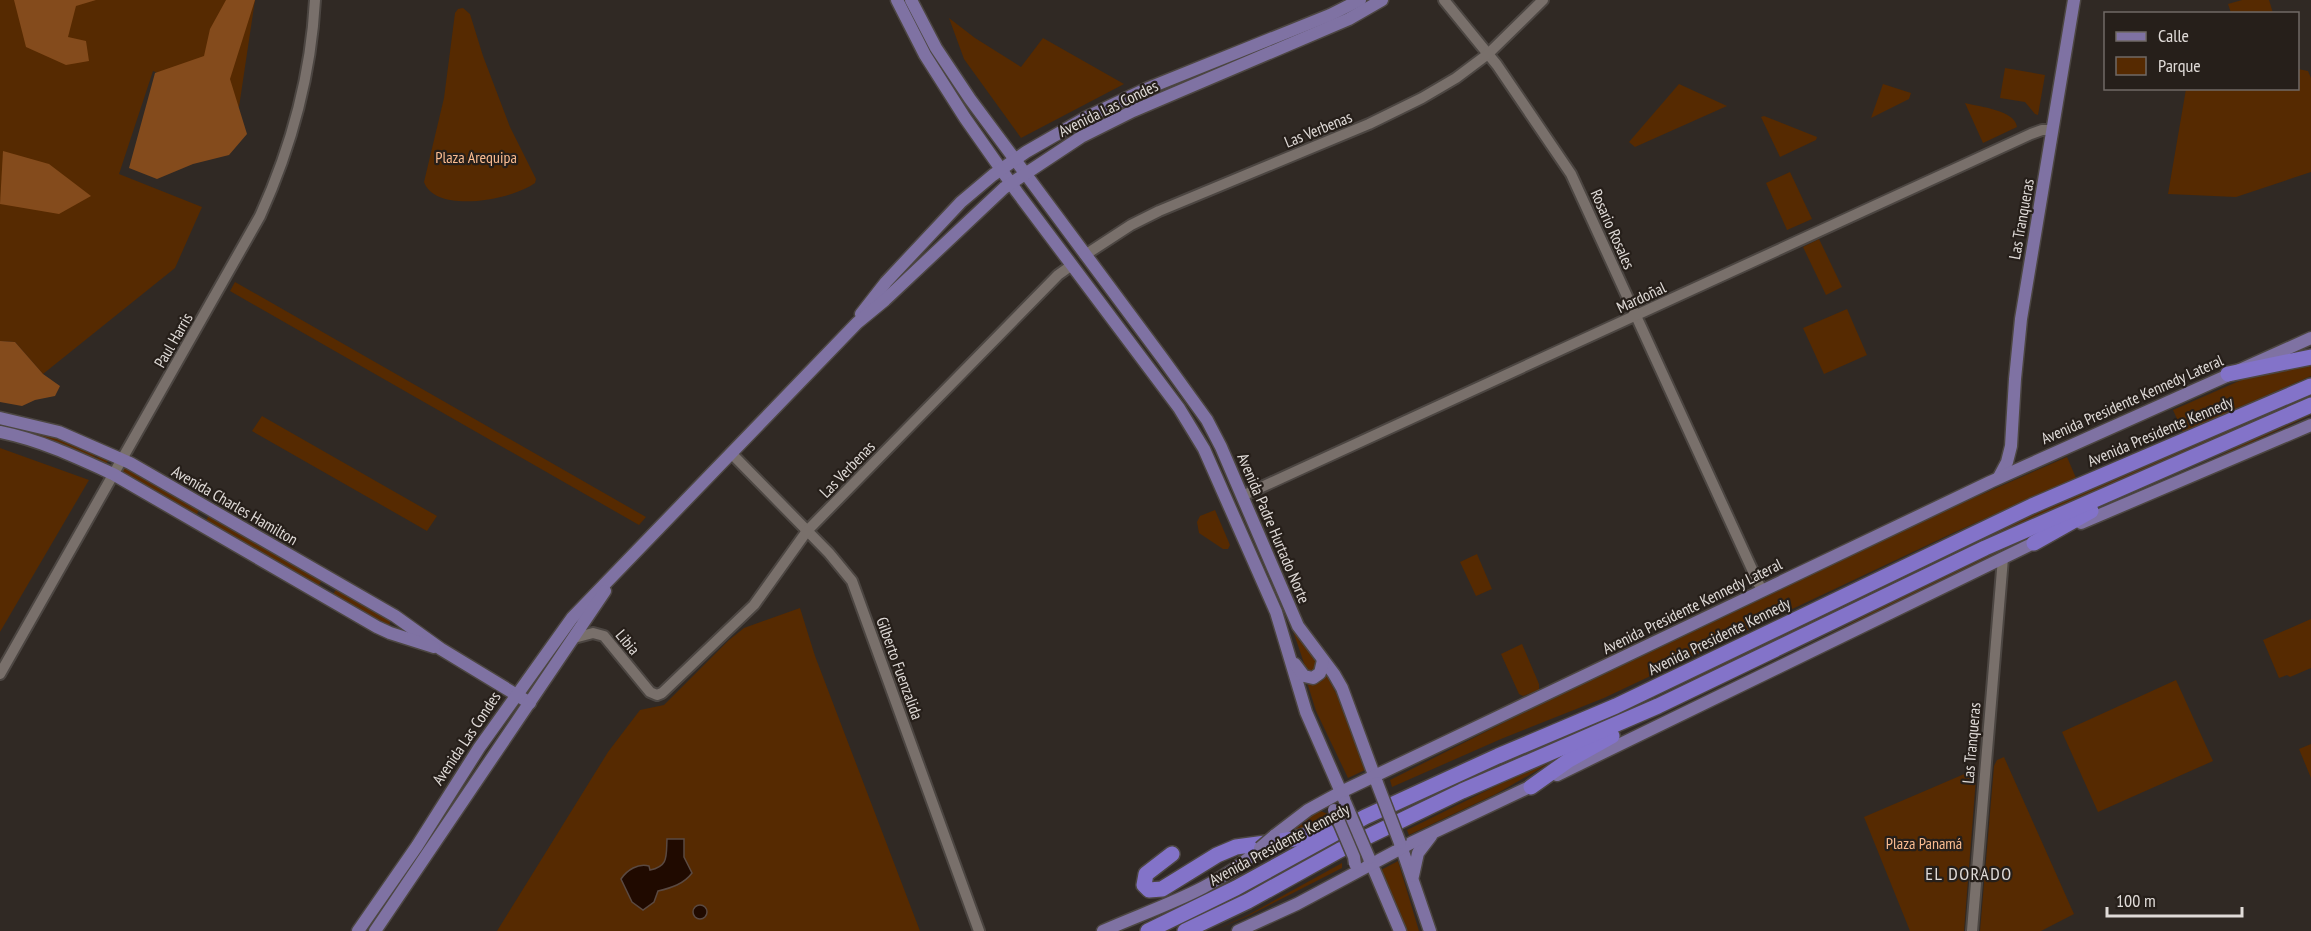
<svg xmlns="http://www.w3.org/2000/svg" width="2311" height="931" font-family="'PT Sans Narrow',sans-serif">
<style>
.green{fill:#562a01}
.forest{fill:#844b1c}
.water{fill:#200a00;stroke:#5a4941;stroke-width:1.5}
.lines{fill:none;stroke-linecap:round;stroke-linejoin:round}
.minor-casing{stroke:#4c4642;stroke-width:14}
.major-casing{stroke:#4c4642;stroke-width:15}
.highway-casing{stroke:#4c4642;stroke-width:18}
.minor{stroke:#79706b;stroke-width:10}
.major{stroke:#7f72a3;stroke-width:12}
.highway{stroke:#8373c9;stroke-width:15}
.major-bridge-casing{stroke:#4c4642;stroke-width:15;stroke-linecap:butt}
.major-bridge{stroke:#7f72a3;stroke-width:12}
.labels{text-anchor:middle;stroke-width:4.5;stroke-linejoin:round;paint-order:stroke}
.street-label{font-size:16px;fill:#e0dbd8;stroke:#261f1a}
.park-label{font-size:16px;fill:#fabc91;stroke:#261f1a}
.neighbourhood-label{font-size:18px;letter-spacing:1.5px;fill:#e0dbd8;stroke:#261f1a}
</style>
<rect width="100%" height="100%" fill="#302924"/>
<g class="green">
<polygon points="0,0 255,0 239,107 153,71 119,174 202,207 175,268 43,374 15,342 0,341"/>
<polygon points="2242,0 2269,0 2273,13 2231,13 2228,4"/>
<path d="M463 8 470 14 483 56 510 127 536 179 535 183C514 199 436 215 424 182L444 98 455 13 458 9Z"/>
<polygon points="949,18 975,38 1021,67 1043,38 1124,84 1021,138 964,59"/>
<polygon points="2005,68 2045,75 2038,115 2035,114 2025,102 2000,98"/>
<polygon points="2298,69 2308,71 2311,78 2311,172 2236,197 2168,194 2186,89 2298,88"/>
<polygon points="1679,84 1727,106 1635,147 1629,142"/>
<polygon points="1883,84 1911,93 1909,99 1871,118"/>
<path d="M1965 103C1980 107 2015 110 2017 127L1983 143Z"/>
<polygon points="1764,116 1817,137 1816,140 1780,157 1761,117"/>
<polygon points="1790,172 1812,219 1787,230 1766,183"/>
<polygon points="1819,239 1842,287 1826,295 1803,247"/>
<polygon points="235,282 646,517 639,525 230,291"/>
<polygon points="1847,309 1867,355 1824,374 1803,328"/>
<polygon points="2311,362 2311,376 2183,432 2173,410 2255,374"/>
<polygon points="2311,393 2311,397 1966,549 1691,681 1689,678 2038,511"/>
<polygon points="2311,413 2311,415 2191,470 2274,429"/>
<polygon points="262,416 437,516 427,531 252,431"/>
<polygon points="27,430 57,437 94,454 95,457 98,458 97,455 108,461 105,465 76,450 27,432"/>
<polygon points="0,448 89,480 0,632"/>
<polygon points="2067,457 2076,478 1953,533 1604,698 1501,739 1392,787 1390,780 1517,716 1946,510"/>
<polygon points="122,463 201,506 196,516 116,472"/>
<polygon points="1215,510 1230,545 1228,549 1223,549 1199,533 1197,522 1200,516"/>
<path d="M1244 511 1320 664 1316 674 1306 670C1290 615 1264 565 1242 512Z"/>
<polygon points="210,513 324,578 318,586 206,521"/>
<polygon points="2051,526 2038,534 1600,749 1649,723 1767,667 1888,604"/>
<polygon points="1477,554 1492,589 1476,596 1460,562"/>
<polygon points="338,587 391,617 389,627 333,594"/>
<polygon points="800,608 815,656 920,931 497,931 608,752 640,710 664,705 729,640 744,628"/>
<polygon points="2311,619 2311,668 2290,677 2287,675 2279,678 2263,640"/>
<polygon points="1522,644 1539,684 1539,690 1523,696 1519,694 1501,654"/>
<polygon points="1326,674 1337,695 1365,770 1348,778 1316,711 1307,682 1322,681"/>
<polygon points="2176,680 2213,761 2098,812 2062,732"/>
<polygon points="2311,744 2311,778 2299,749"/>
<polygon points="2004,757 2074,914 2041,931 1980,931 1994,766 1997,760"/>
<polygon points="1552,762 1496,794 1409,835 1407,830 1504,782"/>
<polygon points="1969,772 1975,774 1976,778 1964,931 1910,931 1864,817"/>
<polygon points="1318,810 1328,814 1332,820 1316,828 1283,836"/>
<polygon points="1398,861 1419,931 1407,931 1381,870"/>
<polygon points="1342,863 1342,868 1250,915 1213,931 1248,915"/>
</g>
<g class="forest">
<polygon points="14,0 96,0 76,6 68,37 86,41 89,61 66,65 26,47"/>
<polygon points="226,0 255,0 230,79 247,134 229,155 193,164 157,179 129,168 155,73 204,56 210,29"/>
<polygon points="3,151 49,164 91,196 59,214 0,204"/>
<polygon points="0,341 15,342 43,374 60,386 55,396 35,400 22,406 0,402"/>
</g>
<g class="water">
<path d="M667 839H684V857L692 873C684 884 671 888 658 891L654 902 643 910 632 902 621 879C627 870 638 863 649 866L650 870C669 866 666 856 667 839Z"/>
<circle cx="700" cy="912" r="7"/>
</g>
<g class="lines">
<g class="minor-casing">
<g id="minor">
<polyline points="1444,0 1497,65 1571,174 1762,591"/>
<polyline points="1085,255 1131,225 1159,211 1369,124 1422,98 1456,78 1488,54 1543,0"/>
<polyline points="731,453 829,553 852,581 979,931"/>
<polyline points="1242,496 2031,134 2042,130 2053,130"/>
<polyline points="574,638 593,633 604,636 650,692 657,695 662,693 754,605 807,531 1058,275 1072,265"/>
<path d="M0 674 260 216C291 148 311 75 315 0"/>
<polyline points="1972,931 2003,558"/>
</g>
</g>
<g class="major-casing">
<g id="major">
<polyline points="897,0 925,55 965,118 1017,192 1179,408 1204,449 1276,612 1306,712 1344,799"/>
<polyline points="911,0 936,48 970,99 1163,359 1207,420 1221,447 1298,626 1334,674 1342,688 1377,783"/>
<polyline points="861,314 886,282 961,202 993,175 1026,152 1087,117 1146,89 1330,15 1360,0"/>
<polyline points="0,418 59,432 130,463 395,616 441,649 530,703"/>
<path d="M0 432C40 440 76 457 113 474L377 627 390 633 434 647"/>
<polyline points="1999,477 2007,462 2011,446 2015,379 2021,319 2074,0"/>
<polyline points="2081,523 2311,425"/>
<polyline points="1295,664 1304,676 1313,678 1320,673 1323,660"/>
<polyline points="1557,775 2040,540"/>
<polyline points="1274,836 1308,810 1341,792 1990,482 2311,338"/>
<polyline points="1400,843 1430,931"/>
<polyline points="1369,858 1400,931"/>
<polyline points="1413,876 1418,853 1431,836"/>
<polyline points="358,931 417,846 479,748 572,618 857,323 885,300 1004,188 1081,137 1133,111 1349,19 1382,0"/>
<polyline points="375,931 605,591"/>
<path d="M1103 931C1157 907 1216 890 1260 848"/>
<polyline points="1238,931 1297,904 1411,843 1538,783"/>
</g>
</g>
<g class="highway-casing">
<g id="highway">
<polyline points="2228,374 2311,357"/>
<polyline points="2034,543 2091,511"/>
<polyline points="1531,787 1569,760 1612,736"/>
<polyline points="1172,854 1146,874 1144,885 1149,890 1162,889 1217,855 1236,847 1294,839 1326,830"/>
<polyline points="1148,931 1236,888 1365,817 1498,756 1616,706 2032,506 2311,386"/>
<polyline points="1185,931 1248,901 1340,850 1462,791 1658,706 1985,548 2311,405"/>
</g>
</g>
<use href="#minor" class="minor"/>
<use href="#major" class="major"/>
<use href="#highway" class="highway"/>
<g class="major-bridge-casing">
<g id="major-bridge">
<polyline points="1377,783 1400,843"/>
<polyline points="1345,802 1369,858"/>
<polyline points="1334,810 1354,857 1355,864"/>
<polyline points="1260,848 1274,836"/>
</g>
</g>
<use href="#major-bridge" class="major-bridge"/>
</g>
<g class="labels">
<g class="street-label">
<text transform="translate(1108 108) rotate(-26)" y="6">Avenida Las Condes</text>
<text transform="translate(1318 129) rotate(-22)" y="6">Las Verbenas</text>
<text transform="translate(2021 219) rotate(-80)" y="6">Las Tranqueras</text>
<text transform="translate(1613 229) rotate(66)" y="6">Rosario Rosales</text>
<text transform="translate(1641 297) rotate(-25)" y="6">Mardoñal</text>
<text transform="translate(173 340) rotate(-60)" y="6">Paul Harris</text>
<text transform="translate(2132 399) rotate(-24)" y="6">Avenida Presidente Kennedy Lateral</text>
<text transform="translate(2160 431) rotate(-23)" y="6">Avenida Presidente Kennedy</text>
<text transform="translate(847 469) rotate(-46)" y="6">Las Verbenas</text>
<text transform="translate(235 505) rotate(30)" y="6">Avenida Charles Hamilton</text>
<text transform="translate(1274 528) rotate(67)" y="6">Avenida Padre Hurtado Norte</text>
<text transform="translate(1692 606) rotate(-26)" y="6">Avenida Presidente Kennedy Lateral</text>
<text transform="translate(1719 636) rotate(-26)" y="6">Avenida Presidente Kennedy</text>
<text transform="translate(628 642) rotate(50)" y="6">Libia</text>
<text transform="translate(900 668) rotate(70)" y="6">Gilberto Fuenzalida</text>
<text transform="translate(466 738) rotate(-56)" y="6">Avenida Las Condes</text>
<text transform="translate(1971 743) rotate(-85)" y="6">Las Tranqueras</text>
<text transform="translate(1279 844) rotate(-28)" y="6">Avenida Presidente Kennedy</text>
</g>
<g class="park-label">
<text x="476" y="163">Plaza Arequipa</text>
<text x="1924" y="849">Plaza Panamá</text>
</g>
<g class="neighbourhood-label">
<text x="1969" y="880">EL DORADO</text>
</g>
</g>
<rect x="2104" y="12" width="195" height="78" fill="#261f1a" stroke="#706a66" stroke-width="1.5"/>
<rect x="2116" y="32" width="30" height="9" fill="#7f72a3" stroke="#706a66" stroke-width="1.5"/>
<text x="2158" y="42" font-size="18" fill="#e0dbd8">Calle</text>
<rect x="2116" y="57" width="30" height="18" fill="#562a01" stroke="#706a66" stroke-width="1.5"/>
<text x="2158" y="72" font-size="18" fill="#e0dbd8">Parque</text>
<path d="M2107 907v9h135v-9" fill="none" stroke="#e0dbd8" stroke-width="3"/>
<text x="2116" y="907" font-size="18" fill="#e0dbd8" stroke="#261f1a" stroke-width="4.5" paint-order="stroke">100 m</text>
</svg>
